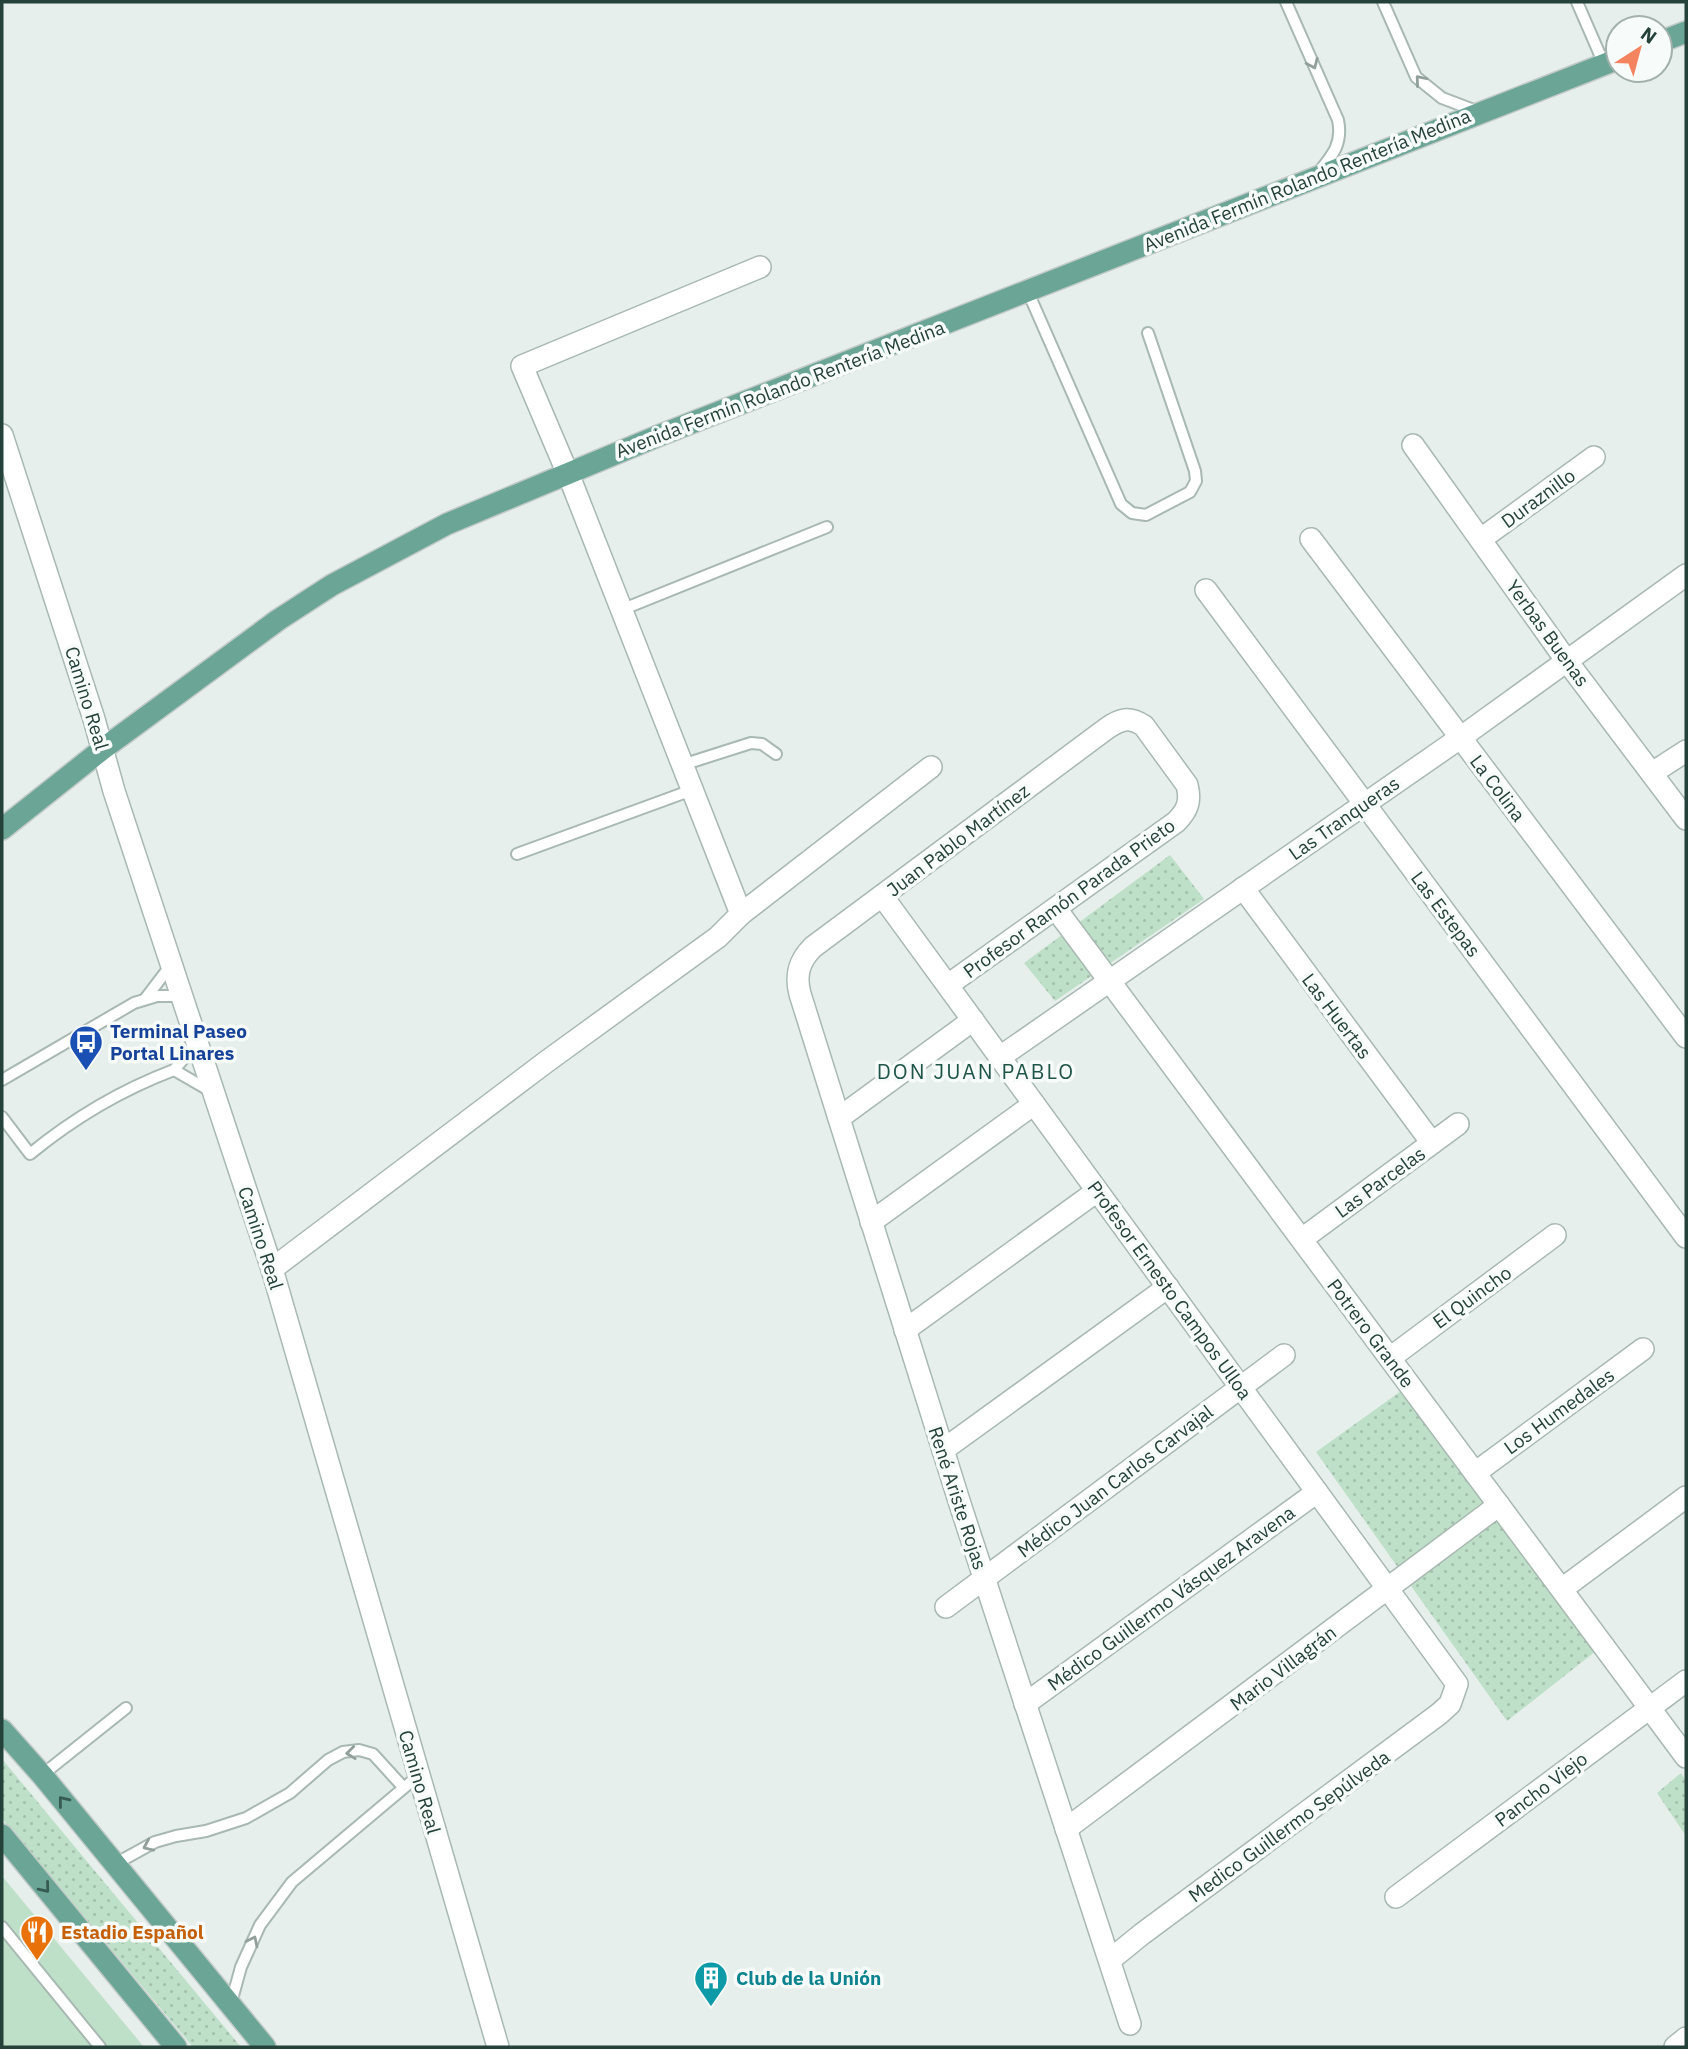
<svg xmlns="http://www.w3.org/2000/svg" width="1688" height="2049" font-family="'IBM Plex Sans',sans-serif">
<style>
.park{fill:url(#park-dots)}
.pitch{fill:#bfe0c8}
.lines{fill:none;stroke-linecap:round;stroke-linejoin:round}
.service-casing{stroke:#a8b8b2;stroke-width:14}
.minor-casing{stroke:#a8b8b2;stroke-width:24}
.tertiary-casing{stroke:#a8b8b2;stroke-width:24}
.primary-casing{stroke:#c2cac8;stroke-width:24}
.service{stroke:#fff;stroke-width:10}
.minor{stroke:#fff;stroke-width:21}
.tertiary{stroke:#fff;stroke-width:21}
.primary{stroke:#6aa596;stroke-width:21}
.oneway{stroke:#92a09c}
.oneway2{stroke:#365b51}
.labels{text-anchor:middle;stroke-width:7;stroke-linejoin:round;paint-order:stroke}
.street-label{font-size:19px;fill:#24423a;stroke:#f7fbf9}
.transit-label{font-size:19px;font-weight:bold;fill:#164399;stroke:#f7fbf9;text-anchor:start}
.food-label{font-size:19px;font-weight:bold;fill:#c56008;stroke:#f7fbf9;text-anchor:start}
.culture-label{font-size:19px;font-weight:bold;fill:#0d838f;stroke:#f7fbf9;text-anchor:start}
.neighbourhood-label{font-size:21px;letter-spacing:2px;fill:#1f5548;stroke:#f7fbf9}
</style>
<defs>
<pattern id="park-dots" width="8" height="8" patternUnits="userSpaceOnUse" patternTransform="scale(1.75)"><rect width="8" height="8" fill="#bfe0c8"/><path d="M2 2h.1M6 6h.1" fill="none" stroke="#a4c1ad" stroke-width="1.8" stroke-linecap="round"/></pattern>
</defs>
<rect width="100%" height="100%" fill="#e6efeb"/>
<g class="park">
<polygon points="1170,855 1204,899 1055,1001 1024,963"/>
<polygon points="1401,1391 1596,1651 1507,1721 1316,1452"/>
<polygon points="2,1759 241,2047 193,2047 4,1821 2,1818"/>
<polygon points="1681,1773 1686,1781 1686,1836 1657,1793"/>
</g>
<polygon class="pitch" points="2,1876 144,2047 2,2047"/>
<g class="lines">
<g class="service-casing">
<g id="service">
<path d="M1286 2 1338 120C1343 144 1332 156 1318 173"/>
<polyline points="1383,2 1416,77 1442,98 1479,112"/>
<polyline points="1577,2 1604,64"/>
<polyline points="1028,292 1121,504 1132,513 1146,515 1190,492 1196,481 1195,471 1148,333"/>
<polyline points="621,610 827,527"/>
<polyline points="682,765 751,743 762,744 776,754"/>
<polyline points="517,854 692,790"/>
<polyline points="145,999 171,965"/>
<polyline points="197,1043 174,1070 212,1092"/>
<polyline points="2,1080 134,1003 157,996 182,996"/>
<path d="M2 1117 30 1154C75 1117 121 1090 174 1070"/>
<polyline points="42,1775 126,1708"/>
<polyline points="115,1864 155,1842 176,1836 206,1831 246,1818 290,1793 328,1760 343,1752 359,1750 373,1754 403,1787"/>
<polyline points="2,1927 100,2047"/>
<polyline points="231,2003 241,1967 260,1925 292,1882 418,1776"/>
</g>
</g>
<g class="minor-casing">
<g id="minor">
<polyline points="2,435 94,719 114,791 272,1269 498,2047"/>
<polyline points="1413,445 1566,660 1686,819"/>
<polyline points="1311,539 1686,1037"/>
<polyline points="1481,539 1594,457"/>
<polyline points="1206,590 1686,1237"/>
<polyline points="1652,773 1686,751"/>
<polyline points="1243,888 1432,1143"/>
<polyline points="883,897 1457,1684 1450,1704 1439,1714 1142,1934 1110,1960"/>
<polyline points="1056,909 1686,1757"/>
<polyline points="741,914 573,486 522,366 760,267"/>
<path d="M948 985 1176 822C1188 810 1191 801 1187 785L1144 726C1129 716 1120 719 1106 729L813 947C799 961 795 975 800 994L960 1504 1130 2024"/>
<polyline points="1000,1057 1460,738 1686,575"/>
<polyline points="839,1118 973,1020"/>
<polyline points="871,1222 1034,1104"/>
<polyline points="1302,1239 1458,1124"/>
<polyline points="272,1269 546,1062 718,937 741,914 931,767"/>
<polyline points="905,1330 1097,1191"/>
<polyline points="1390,1358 1555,1235"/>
<polyline points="943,1450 1168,1287"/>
<polyline points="1475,1473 1643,1349"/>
<polyline points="1562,1589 1686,1497"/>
<polyline points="946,1607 1284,1355"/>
<polyline points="1025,1704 1317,1492"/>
<polyline points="1066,1829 1499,1505"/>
<polyline points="1396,1897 1686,1681"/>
</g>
</g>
<g class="tertiary-casing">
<polyline id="tertiary" points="1675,2047 1686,2038"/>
</g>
<g class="primary-casing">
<g id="primary">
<polyline points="1660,42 1686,32"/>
<polyline points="2,829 104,748 278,620 332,585 447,524 658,436 1618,59"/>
<polyline points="2,1730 42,1775 265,2047"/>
<polyline points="2,1835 176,2047"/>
</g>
</g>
<use href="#service" class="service"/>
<use href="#minor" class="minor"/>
<use href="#tertiary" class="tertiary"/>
<use href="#primary" class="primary"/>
</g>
<defs><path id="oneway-chevron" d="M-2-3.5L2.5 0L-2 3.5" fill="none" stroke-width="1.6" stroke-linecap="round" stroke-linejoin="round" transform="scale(1.75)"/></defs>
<g class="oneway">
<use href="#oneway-chevron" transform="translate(1313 64) rotate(66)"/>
<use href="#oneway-chevron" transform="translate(1420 80) rotate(-130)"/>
<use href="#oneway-chevron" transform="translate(351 1753) rotate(173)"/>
<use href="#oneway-chevron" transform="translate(148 1846) rotate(156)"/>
<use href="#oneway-chevron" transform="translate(253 1941) rotate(-64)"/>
</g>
<g class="oneway2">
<use href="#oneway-chevron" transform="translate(63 1801) rotate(-129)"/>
<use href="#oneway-chevron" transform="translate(45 1888) rotate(51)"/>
</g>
<defs>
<g id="bus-pin" transform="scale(1.75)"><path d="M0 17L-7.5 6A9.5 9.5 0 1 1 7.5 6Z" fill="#1a4fb4" stroke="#f7fbf9"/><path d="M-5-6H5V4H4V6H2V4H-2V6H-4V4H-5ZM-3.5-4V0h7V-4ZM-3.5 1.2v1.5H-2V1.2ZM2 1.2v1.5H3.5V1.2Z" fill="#fff"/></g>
<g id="restaurant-pin" transform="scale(1.75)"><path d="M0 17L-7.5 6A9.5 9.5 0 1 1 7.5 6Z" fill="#e8710a" stroke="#f7fbf9"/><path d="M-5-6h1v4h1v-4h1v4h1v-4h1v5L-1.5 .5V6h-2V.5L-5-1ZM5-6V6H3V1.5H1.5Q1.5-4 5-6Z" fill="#fff"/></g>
<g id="building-pin" transform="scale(1.75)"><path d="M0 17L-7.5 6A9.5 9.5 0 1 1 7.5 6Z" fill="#0f9aa8" stroke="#f7fbf9"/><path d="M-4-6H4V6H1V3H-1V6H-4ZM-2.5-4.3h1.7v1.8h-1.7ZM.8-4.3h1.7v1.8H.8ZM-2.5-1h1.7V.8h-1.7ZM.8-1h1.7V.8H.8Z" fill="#fff"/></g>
</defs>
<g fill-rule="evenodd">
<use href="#bus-pin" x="86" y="1042"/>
<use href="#restaurant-pin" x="37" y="1932"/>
<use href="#building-pin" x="711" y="1978"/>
</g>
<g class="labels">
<g class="street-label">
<text transform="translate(1307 180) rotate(-22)" y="7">Avenida Fermín Rolando Rentería Medina</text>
<text transform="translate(780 389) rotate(-21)" y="7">Avenida Fermín Rolando Rentería Medina</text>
<text transform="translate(1538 498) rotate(-36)" y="7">Duraznillo</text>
<text transform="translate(1548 633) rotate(54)" y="7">Yerbas Buenas</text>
<text transform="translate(87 698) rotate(73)" y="7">Camino Real</text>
<text transform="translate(1498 788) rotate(53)" y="7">La Colina</text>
<text transform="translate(1344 818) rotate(-35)" y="7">Las Tranqueras</text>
<text transform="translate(958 840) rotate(-37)" y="7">Juan Pablo Martínez</text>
<text transform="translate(1069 898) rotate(-36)" y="7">Profesor Ramón Parada Prieto</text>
<text transform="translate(1446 914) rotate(53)" y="7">Las Estepas</text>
<text transform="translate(1337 1016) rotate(53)" y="7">Las Huertas</text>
<text transform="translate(1380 1182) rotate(-36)" y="7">Las Parcelas</text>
<text transform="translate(261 1238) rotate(72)" y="7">Camino Real</text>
<text transform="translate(1170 1290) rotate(54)" y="7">Profesor Ernesto Campos Ulloa</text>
<text transform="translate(1472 1297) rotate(-36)" y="7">El Quincho</text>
<text transform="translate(1371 1333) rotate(53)" y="7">Potrero Grande</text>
<text transform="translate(1559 1411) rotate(-36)" y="7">Los Humedales</text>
<text transform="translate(1115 1481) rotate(-37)" y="7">Médico Juan Carlos Carvajal</text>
<text transform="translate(958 1498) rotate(72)" y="7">René Ariste Rojas</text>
<text transform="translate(1171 1598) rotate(-36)" y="7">Médico Guillermo Vásquez Aravena</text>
<text transform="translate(1283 1668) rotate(-37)" y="7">Mario Villagrán</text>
<text transform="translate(420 1782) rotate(74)" y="7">Camino Real</text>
<text transform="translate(1541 1789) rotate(-37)" y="7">Pancho Viejo</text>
<text transform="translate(1289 1826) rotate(-36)" y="7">Medico Guillermo Sepúlveda</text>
</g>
<g class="transit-label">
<text x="110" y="1038">Terminal Paseo<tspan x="110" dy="22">Portal Linares</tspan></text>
</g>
<g class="food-label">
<text x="61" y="1939">Estadio Español</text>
</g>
<g class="culture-label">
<text x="736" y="1985">Club de la Unión</text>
</g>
<g class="neighbourhood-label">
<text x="976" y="1079">DON JUAN PABLO</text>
</g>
</g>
<rect width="1688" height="2049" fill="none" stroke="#24423a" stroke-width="7"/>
<g transform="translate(1639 49) rotate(36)"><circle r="33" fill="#f7fbf9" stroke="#a3b1ad" stroke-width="2"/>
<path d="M0-5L12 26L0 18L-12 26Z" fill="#f4845f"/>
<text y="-10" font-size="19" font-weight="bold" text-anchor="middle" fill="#24423a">N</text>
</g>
</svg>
